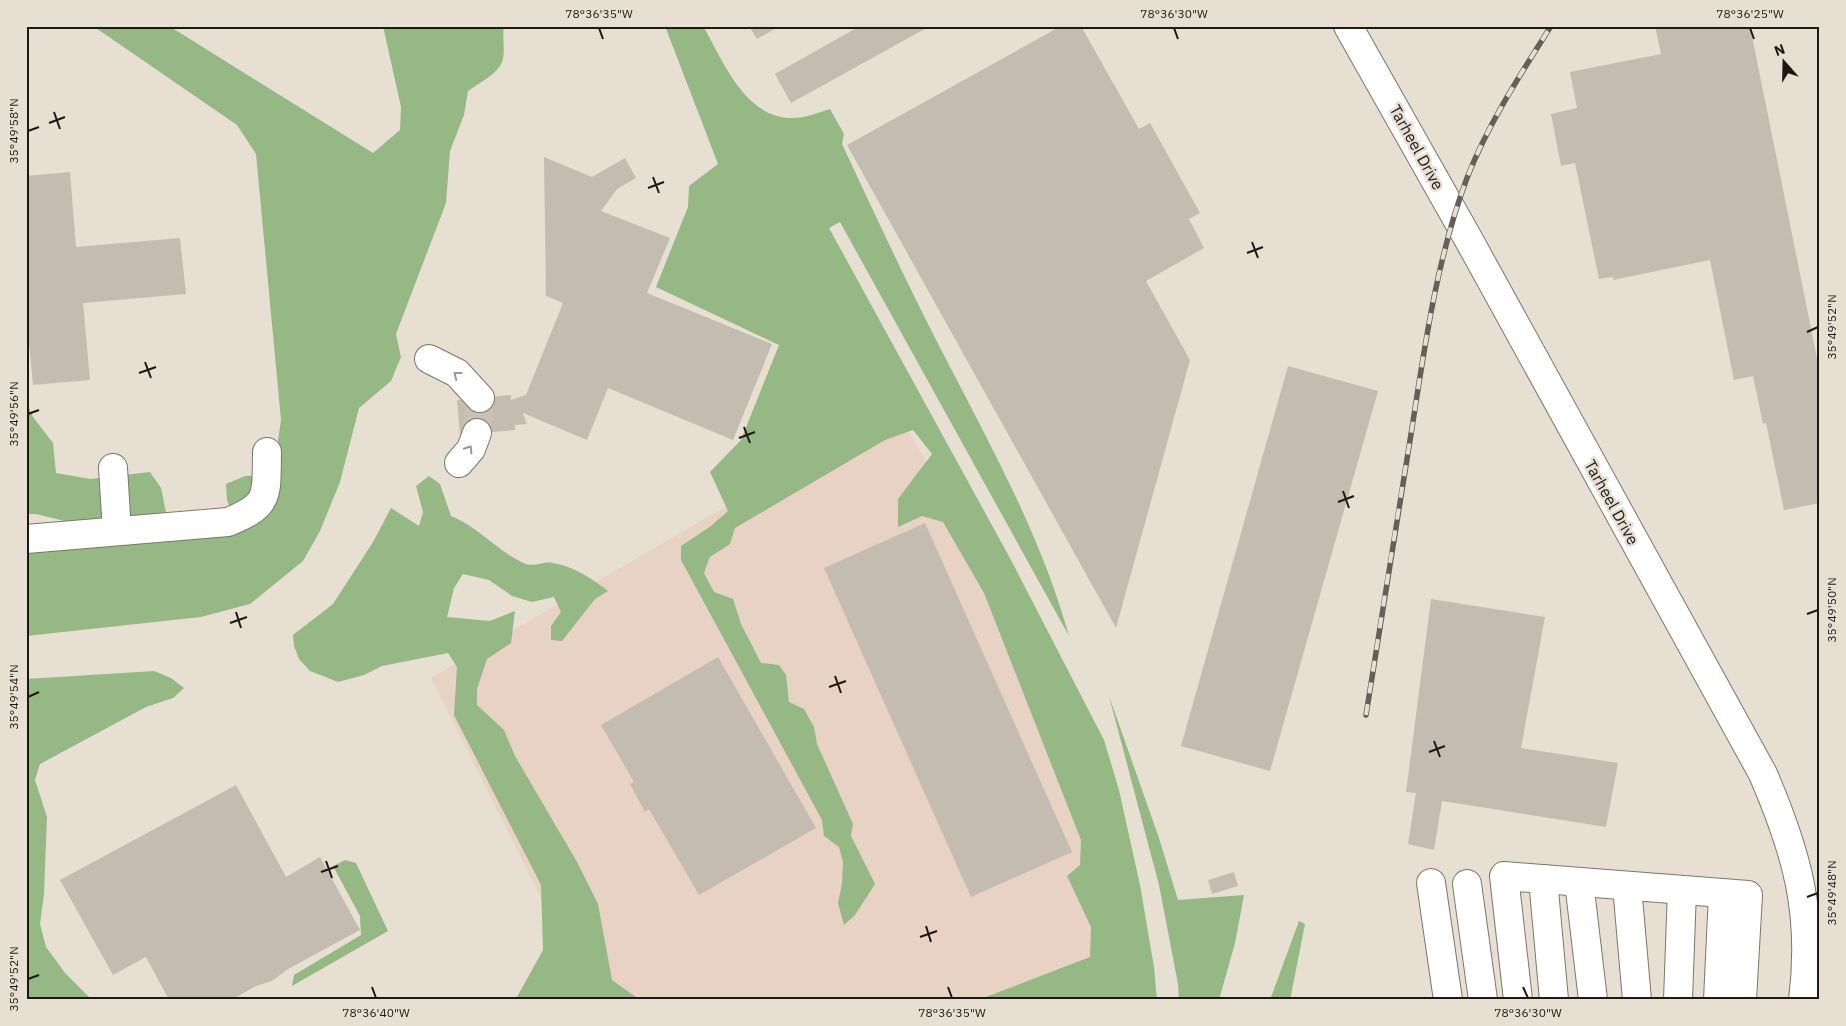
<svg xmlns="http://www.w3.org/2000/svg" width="1846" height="1026" font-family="'IBM Plex Sans',sans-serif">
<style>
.commercial{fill:#e7d2c4}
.forest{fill:#95b885}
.building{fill:#c5bcb1}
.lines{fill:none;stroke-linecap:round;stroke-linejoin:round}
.minor-tunnel{stroke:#c9c1b6;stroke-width:28;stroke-dasharray:28 14;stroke-linecap:butt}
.minor-casing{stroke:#7e766b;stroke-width:30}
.minor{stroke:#fff;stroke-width:28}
.rail-casing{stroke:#645f58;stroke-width:5.5}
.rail{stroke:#e8dfd3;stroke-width:4;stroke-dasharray:11;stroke-linecap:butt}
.oneway{stroke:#999896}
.ticks{fill:none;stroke:#1c1915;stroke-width:2}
.labels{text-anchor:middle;stroke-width:5;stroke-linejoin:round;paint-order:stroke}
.street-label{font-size:16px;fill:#1c1915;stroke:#e8dfd3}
.neatline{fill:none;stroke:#1c1915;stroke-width:2}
.ticks-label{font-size:12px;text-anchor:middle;fill:#1c1915}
</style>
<rect width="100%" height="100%" fill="#e8dfd3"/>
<polygon class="commercial" points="895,408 1073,714 1138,1000 560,1000 543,902 431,678"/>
<g class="forest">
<path d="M93 26H169L373 153 400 130 401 107 383 26H504C502 37 505 49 503 59 500 73 479 83 468 91L464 115 450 151 446 203 396 334 401 357 391 381 359 408 340 482 320 531 303 561 250 604 201 617 26 636V545L69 522 36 514H26V401L33 417 53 443 56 473 90 479 150 472 161 488 168 522 232 514 227 500 226 484 245 476 273 475 281 420 256 154 237 125Z"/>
<path d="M665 26H703C723 60 743 115 789 118 803 119 817 113 830 109L844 134 842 144C876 217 910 290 948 363 994 452 1042 539 1069 636L840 222 829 228 1011 560 1104 740 1119 790 1140 885 1154 967 1157 1000H978L1090 957 1091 927 1067 876 1080 865 1081 840 984 593 943 522 922 516 898 527V499L932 454 913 430 885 440 735 528 730 544 710 557 704 573 714 592 733 599 741 624 761 663 779 665 786 675 789 702 804 709 814 727 817 744 853 824 851 836 875 884 855 915 844 925 838 903 842 884 843 862 839 847 824 836 822 820 681 560V546L711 526 728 511 710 472 741 440 779 345 656 287 688 207 689 186 718 164Z"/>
<path d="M429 476 440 484 451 516C479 527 499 553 526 564 534 567 545 561 553 563 575 567 591 578 608 591L595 599 562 641 551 640V626L561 612 554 597 532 602 512 596 489 580 463 574 454 588 447 617 490 621 515 611 511 643 487 659 477 689V705L504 730 515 756 577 862 598 904 612 980 640 1000H520L517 997 543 950 541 885 454 715 457 667 448 653 382 666 364 675 338 682 310 671 299 659 294 646 293 635 333 604 373 542 391 508 419 526 423 512 416 486Z"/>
<polygon points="154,671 171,678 184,688 173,698 146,707 40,764 35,780 47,817 44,894 40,924 46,947 65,973 92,1000 26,1000 26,679"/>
<polygon points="1109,696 1159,838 1178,900 1244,895 1235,943 1219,1000 1179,1000 1178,984 1159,885"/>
<polygon points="345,860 356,863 388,931 292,986 294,975 361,935 360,916 333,866"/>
<polygon points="1299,921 1305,924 1290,1000 1270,1000"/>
</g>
<g class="building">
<polygon points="749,26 780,26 757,39"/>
<polygon points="860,26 930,26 791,103 775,74"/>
<polygon points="1061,26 1081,26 1139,129 1150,123 1200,213 1189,219 1204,248 1146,281 1190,360 1116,628 847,145"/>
<polygon points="1655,26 1750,26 1820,373 1820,503 1784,510 1766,423 1763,424 1753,376 1734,380 1710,260 1613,280 1613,277 1599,279 1575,163 1561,166 1551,114 1577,108 1570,72 1661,54"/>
<polygon points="544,157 592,177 625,158 636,178 617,189 601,211 670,238 647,293 772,344 733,440 608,388 587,440 523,413 527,424 515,425 515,430 460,435 457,400 511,395 511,400 526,395 563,303 546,296"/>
<polygon points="70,172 76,247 180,238 186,294 83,303 90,380 33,385 26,311 26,176"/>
<polygon points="1288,366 1378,391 1270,771 1181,746"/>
<polygon points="925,523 1072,852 971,897 824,568"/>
<polygon points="1431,599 1545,617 1521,748 1618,763 1606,827 1442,801 1434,850 1408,844 1416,793 1406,792"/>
<polygon points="718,657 816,828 699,895 649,809 645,812 630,784 634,782 601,725"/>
<polygon points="236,785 286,877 320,857 360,930 288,969 272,981 256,986 231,1000 169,1000 146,957 113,975 60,880"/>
<polygon points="1234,872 1238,886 1212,894 1208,880"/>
</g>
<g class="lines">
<polyline class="minor-tunnel" points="477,433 480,398"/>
<g class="minor-casing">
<g id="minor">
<path d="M1348 26 1470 242 1763 774C1797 853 1814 913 1803 1000"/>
<polyline points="429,359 457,373 480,398"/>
<polyline points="459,463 471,449 477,433"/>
<polyline points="113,468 117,531"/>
<path d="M26 539 228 522C271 505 266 495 267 452"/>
<polyline points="1543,879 1554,1000"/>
<polyline points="1579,882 1593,1000"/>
<polyline points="1431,883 1448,1000"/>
<polyline points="1467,884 1483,1000"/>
<polyline points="1627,886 1637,1000"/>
<polyline points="1518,1000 1504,876 1748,895 1742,1000"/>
<polyline points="1678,1000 1682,890"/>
<polyline points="1718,1000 1723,894"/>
</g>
</g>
<use href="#minor" class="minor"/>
<g class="rail-casing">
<path id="rail" d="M1366 715C1381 620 1396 524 1412 428 1425 344 1437 258 1467 178 1488 124 1520 75 1551 26"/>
</g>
<use href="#rail" class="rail"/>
</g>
<defs><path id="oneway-chevron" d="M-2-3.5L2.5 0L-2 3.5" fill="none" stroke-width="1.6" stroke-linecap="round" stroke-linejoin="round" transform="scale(1.25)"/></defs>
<g class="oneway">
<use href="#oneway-chevron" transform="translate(457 375) rotate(-142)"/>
<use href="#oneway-chevron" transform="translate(469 449) rotate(-58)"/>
</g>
<path class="ticks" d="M599 28 603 39M1174 28 1178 39M1750 28 1754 39M54 112 60 129M49 123 65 117M28 131 39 127M653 177 659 193M648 188 664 182M1252 242 1258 258M1247 253 1263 247M1807 332 1818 327M145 362 151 378M139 373 156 367M28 414 39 410M744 427 750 443M739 438 755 432M1343 491 1349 508M1338 502 1354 496M236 612 241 628M1807 614 1818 610M230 623 247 617M835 676 841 693M829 687 846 681M28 697 39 692M1434 741 1440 757M1429 752 1445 746M326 861 332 878M321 872 338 866M1807 897 1818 893M926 926 931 942M920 937 937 931M28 979 39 975M372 987 376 998M948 987 952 998M1523 987 1528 998"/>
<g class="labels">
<g class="street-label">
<text transform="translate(1417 147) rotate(61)" y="6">Tarheel Drive</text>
<text transform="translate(1612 502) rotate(61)" y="6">Tarheel Drive</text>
</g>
</g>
<rect width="1846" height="1026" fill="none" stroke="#e8dfd3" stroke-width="55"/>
<g transform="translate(1784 62) rotate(340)" stroke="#e8dfd3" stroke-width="4" paint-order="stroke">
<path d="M0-4L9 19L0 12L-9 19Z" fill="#1c1915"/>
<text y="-8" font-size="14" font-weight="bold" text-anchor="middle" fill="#1c1915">N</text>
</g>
<rect x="28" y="28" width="1790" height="970" class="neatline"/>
<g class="ticks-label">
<text x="599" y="18">78°36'35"W</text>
<text x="1174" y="18">78°36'30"W</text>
<text x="1750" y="18">78°36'25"W</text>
<text transform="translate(14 131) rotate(-90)" y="4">35°49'58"N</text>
<text transform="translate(1832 327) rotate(-90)" y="4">35°49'52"N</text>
<text transform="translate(14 414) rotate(-90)" y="4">35°49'56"N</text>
<text transform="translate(1832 610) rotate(-90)" y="4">35°49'50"N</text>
<text transform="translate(14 697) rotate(-90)" y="4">35°49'54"N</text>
<text transform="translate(1832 893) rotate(-90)" y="4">35°49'48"N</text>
<text transform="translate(14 979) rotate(-90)" y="4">35°49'52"N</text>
<text x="376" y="1017">78°36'40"W</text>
<text x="952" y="1017">78°36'35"W</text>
<text x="1528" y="1017">78°36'30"W</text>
</g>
</svg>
